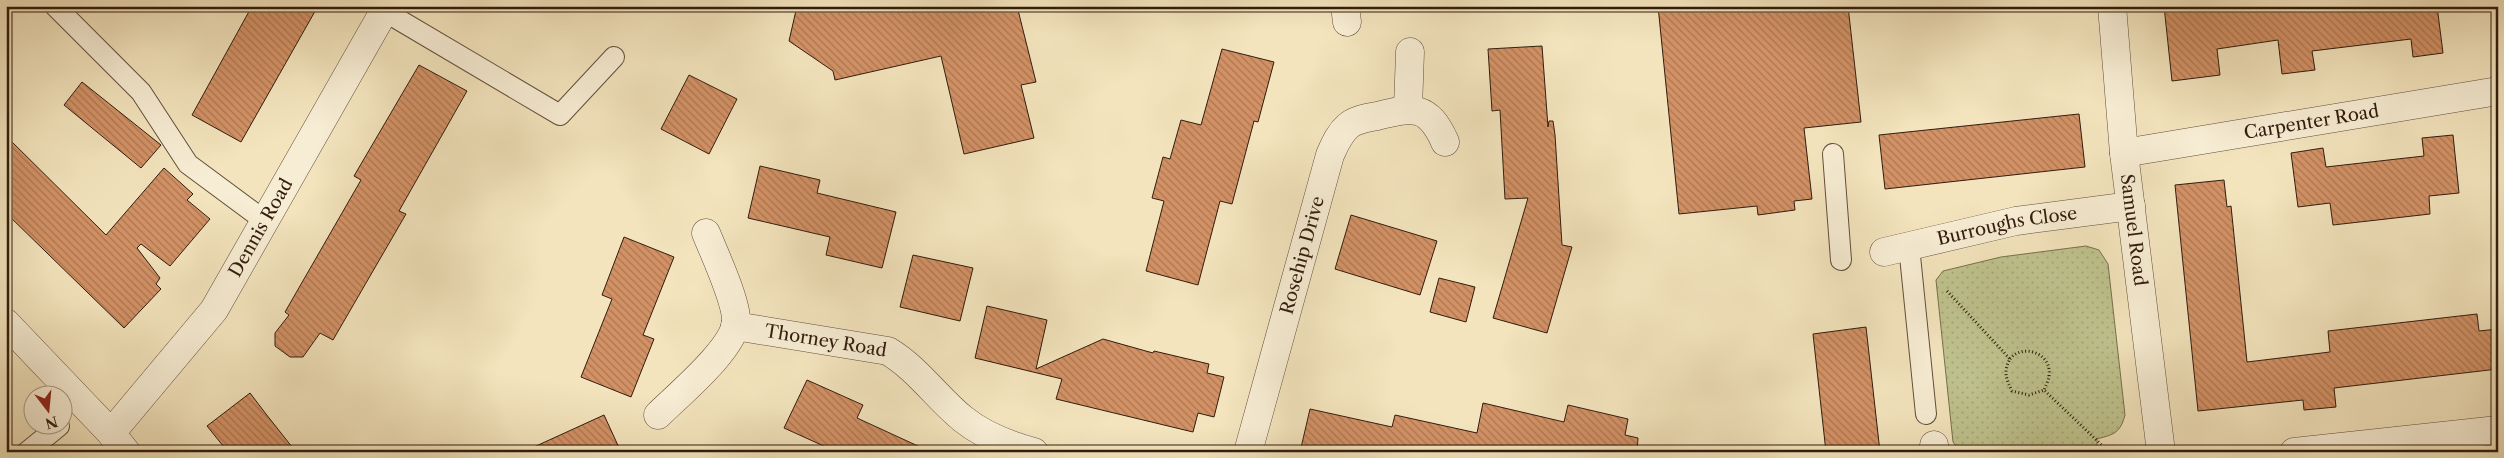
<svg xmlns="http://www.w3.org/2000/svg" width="2504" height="458" font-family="'Libre Caslon Text',serif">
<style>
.grass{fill:url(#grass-dots);stroke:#78704e}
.building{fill:url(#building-back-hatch);stroke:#311c0e}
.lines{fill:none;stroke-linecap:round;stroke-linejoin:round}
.service-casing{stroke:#624e3a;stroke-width:22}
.minor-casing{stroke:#624e3a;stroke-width:29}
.tertiary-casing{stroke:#624e3a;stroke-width:29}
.path{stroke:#311c0e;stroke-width:3;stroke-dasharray:1 2.5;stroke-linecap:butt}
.service{stroke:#f7edd4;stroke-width:20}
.minor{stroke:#f7edd4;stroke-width:28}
.tertiary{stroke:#f7edd4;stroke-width:28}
.labels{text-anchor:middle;stroke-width:4.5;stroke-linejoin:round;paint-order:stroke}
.street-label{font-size:18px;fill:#311c0e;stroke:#f7edd4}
</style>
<defs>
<pattern id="grass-dots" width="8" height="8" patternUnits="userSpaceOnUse" patternTransform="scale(1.25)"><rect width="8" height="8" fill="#bfc38e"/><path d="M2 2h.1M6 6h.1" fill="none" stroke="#a5a779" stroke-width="1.8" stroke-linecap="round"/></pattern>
<pattern id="building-back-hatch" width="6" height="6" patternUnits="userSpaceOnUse" patternTransform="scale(1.25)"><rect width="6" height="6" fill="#d39266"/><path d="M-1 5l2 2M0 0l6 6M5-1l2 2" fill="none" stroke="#ac7652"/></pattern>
</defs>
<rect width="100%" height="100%" fill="#f3e4bd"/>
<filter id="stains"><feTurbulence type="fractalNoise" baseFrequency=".004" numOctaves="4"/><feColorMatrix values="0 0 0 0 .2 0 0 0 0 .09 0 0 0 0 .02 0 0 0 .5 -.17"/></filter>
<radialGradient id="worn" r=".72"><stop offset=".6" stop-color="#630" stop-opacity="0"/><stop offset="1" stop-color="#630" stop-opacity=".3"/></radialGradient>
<path class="grass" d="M2086 246 2099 250 2108 264 2125 415C2120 433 2115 434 2097 439V447L2055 452H1961L1953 442 1936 280 1943 271 2001 257Z"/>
<g class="building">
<polygon points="252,6 318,6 241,142 192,115"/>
<polygon points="797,6 1017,6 1036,82 1021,85 1034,138 964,154 941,56 835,80 833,71 789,41"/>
<polygon points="1658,6 1848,6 1861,122 1804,128 1812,199 1794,201 1795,210 1758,215 1757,206 1679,214"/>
<polygon points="2164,6 2437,6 2443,53 2413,57 2411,39 2312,51 2315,70 2282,74 2278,40 2217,49 2220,75 2172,81"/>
<polygon points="1542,46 1548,127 1549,121 1553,121 1555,135 1562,245 1572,247 1547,333 1493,318 1528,198 1505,199 1500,110 1492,111 1488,49"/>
<polygon points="1222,49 1274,62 1258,122 1254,121 1232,204 1220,201 1198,285 1146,271 1164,201 1152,198 1163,157 1170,159 1181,120 1201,125"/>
<polygon points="419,65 467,91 399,211 406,214 333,340 320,333 303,357 290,357 275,346 275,333 289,315 285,312 361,180 354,176"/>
<polygon points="689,75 737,99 709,154 661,129"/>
<polygon points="82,82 161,145 141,168 64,105"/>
<polygon points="2079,114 2085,167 1885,189 1879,135"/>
<polygon points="2453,135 2459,193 2429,196 2430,214 2333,225 2330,203 2298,207 2291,153 2323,148 2326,167 2424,156 2422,138"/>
<polygon points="6,136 106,235 164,168 193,194 187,200 210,219 170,266 141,244 137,248 160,278 156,284 161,289 124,328 6,213"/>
<polygon points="760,166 820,180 817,193 896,212 882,268 826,255 830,237 748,218"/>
<polygon points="2224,180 2227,207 2231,206 2247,362 2330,352 2328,331 2477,314 2479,331 2498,329 2498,369 2334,388 2336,407 2304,410 2303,400 2198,411 2175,185"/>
<polygon points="1351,215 1437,241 1420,295 1335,269"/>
<polygon points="624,237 674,257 643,335 654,339 631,397 581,377 612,299 602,295"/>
<polygon points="913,255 973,268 960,321 900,307"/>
<polygon points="1439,278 1475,287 1466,322 1430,312"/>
<polygon points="987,306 1047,320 1036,369 1103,339 1153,353 1154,351 1209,364 1207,373 1224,377 1214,417 1198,413 1193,432 1056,399 1062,379 975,358"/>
<polygon points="1866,327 1880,452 1826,452 1813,334"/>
<polygon points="807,380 863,405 857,418 931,452 837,452 784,428"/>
<polygon points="250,393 266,414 296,452 228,452 207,426"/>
<polygon points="1483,403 1564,422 1568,405 1628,419 1625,435 1638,438 1637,452 1300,452 1310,409 1392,427 1395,415 1477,433"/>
<polygon points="604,415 621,452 523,452"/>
</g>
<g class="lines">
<g class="service-casing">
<g id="service">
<polyline points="55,6 141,92 188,164 265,221"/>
<polyline points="384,11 560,115 614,57"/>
<polyline points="1833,154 1841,260"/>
<polyline points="1909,246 1926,414"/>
<polyline points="27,452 59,426"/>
</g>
</g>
<g class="minor-casing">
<g id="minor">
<polyline points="1345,6 1347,22"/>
<path id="s1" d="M2112 6 2124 153 2161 452"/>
<polyline points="1408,108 1410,52"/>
<path id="s2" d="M2124 153 2498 91"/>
<path id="s3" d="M1884 252 2016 221 2131 206"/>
<path id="s4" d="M735 326 888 351C918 369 937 398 963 419 984 436 1008 445 1034 452"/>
<path d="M658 415C678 395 735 348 736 321 737 302 714 253 706 233"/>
<path id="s5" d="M111 433 214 310 387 6"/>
<polyline points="1934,445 1935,452"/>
<path id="s6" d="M1248 452 1330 155C1335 144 1339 134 1348 126 1356 119 1368 118 1377 116 1413 107 1428 104 1445 142"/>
<polyline points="2294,452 2498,430"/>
</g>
</g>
<g class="tertiary-casing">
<polyline id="tertiary" points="6,323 111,433 126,452"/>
</g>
<g class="path">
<path d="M1947 291 2010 359C2003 371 2006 379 2012 391L2029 395 2044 390 2109 452"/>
<path d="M2010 359C2022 343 2052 353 2049 375 2049 380 2046 385 2044 390"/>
</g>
<use href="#service" class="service"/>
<use href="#minor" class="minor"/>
<use href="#tertiary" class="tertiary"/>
</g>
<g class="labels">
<g class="street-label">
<text dy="6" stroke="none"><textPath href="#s2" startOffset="190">Carpenter Road</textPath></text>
<text dy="6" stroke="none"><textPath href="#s3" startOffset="126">Burroughs Close</textPath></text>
<text dy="6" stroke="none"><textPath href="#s5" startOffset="255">Dennis Road</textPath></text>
<text dy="6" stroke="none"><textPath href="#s1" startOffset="225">Samuel Road</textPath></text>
<text dy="6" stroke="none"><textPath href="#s6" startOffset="204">Rosehip Drive</textPath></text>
<text dy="6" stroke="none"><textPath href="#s4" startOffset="92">Thorney Road</textPath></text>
</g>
</g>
<rect width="2504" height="458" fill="none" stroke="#f3e4bd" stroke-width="25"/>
<rect x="8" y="8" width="2489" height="443" fill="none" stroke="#311c0e" stroke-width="2.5"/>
<rect x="12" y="12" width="2479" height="433" fill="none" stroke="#311c0e"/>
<g transform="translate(48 410) rotate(164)"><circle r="24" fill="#f7edd4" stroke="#a89985"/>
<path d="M0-4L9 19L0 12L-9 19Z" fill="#8f2418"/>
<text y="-8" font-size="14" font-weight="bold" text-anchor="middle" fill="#311c0e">N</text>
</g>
<rect width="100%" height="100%" filter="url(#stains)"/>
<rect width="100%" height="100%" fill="url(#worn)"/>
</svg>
